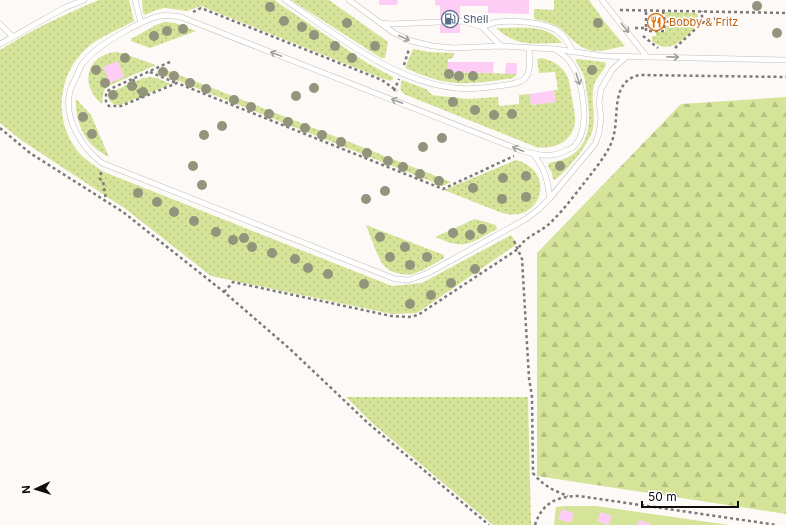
<svg xmlns="http://www.w3.org/2000/svg" width="786" height="525" font-family="Inter,sans-serif">
<style>
.grass{fill:url(#grass-dots)}
.forest{fill:url(#forest-firs)}
.garden{fill:#d5e499}
.building{fill:#fecdf5}
.lines{fill:none;stroke-linecap:round;stroke-linejoin:round}
.service-casing{stroke:#c0bdba;stroke-width:6}
.path{stroke:#7c7a78;stroke-width:2.5;stroke-dasharray:3 3;stroke-linecap:butt}
.service{stroke:#fff;stroke-width:5}
.tree{fill:#92947c}
.oneway{stroke:#9f9f9e}
.labels{text-anchor:middle;stroke-width:3;stroke-linejoin:round;paint-order:stroke}
.service-label{font-size:11px;fill:#4e5e75;stroke:#fff;text-anchor:start}
.food-label{font-size:11px;fill:#c56008;stroke:#fff;text-anchor:start}
</style>
<defs>
<pattern id="grass-dots" width="8" height="8" patternUnits="userSpaceOnUse"><rect width="8" height="8" fill="#d5e499"/><path d="M2 2h.1M6 6h.1" fill="none" stroke="#b6c283" stroke-width="1.8" stroke-linecap="round"/></pattern>
<pattern id="forest-firs" width="22" height="20" patternUnits="userSpaceOnUse"><rect width="22" height="20" fill="#d5e499"/><path d="M5 1l3.5 6h-7zM16 11l3.5 6h-7z" fill="#b6c283"/></pattern>
</defs>
<rect width="100%" height="100%" fill="#fcf9f6"/>
<g class="grass">
<path d="M99 0H129L134 21C116 31 93 39 80 55 56 83 55 126 80 154 87 161 96 167 104 172L392 286 422 283 511 235 517 244 417 313 392 314 211 276 127 210 21 140 0 123V50C31 30 65 14 99 0Z"/>
<polygon points="142,0 274,0 367,63 393,77 393,79 391,81 384,79 201,6 187,11 165,8 156,10 145,15 143,13"/>
<polygon points="291,0 329,0 388,42 385,58 381,58"/>
<path d="M554 0H589L604 21 625 46C617 47 606 51 597 51 581 51 572 39 561 29 553 23 544 21 534 19V9L554 10Z"/>
<polygon points="665,12 696,13 698,15 698,18 696,20 671,20 665,16"/>
<polygon points="164,22 175,23 196,31 150,48 131,41 131,39 156,25"/>
<path d="M665 26H697C683 39 671 56 652 41V36H656V32H665Z"/>
<path d="M496 28C512 28 536 25 550 33 555 35 559 40 562 43 533 43 519 48 496 28Z"/>
<path d="M413 49 429 52 454 53 453 58 448 59V72L517 74 513 78C495 81 475 84 456 83 439 82 421 75 405 68Z"/>
<path d="M115 52 122 53 156 65 106 87 103 94 102 104C80 86 85 56 115 52Z"/>
<path d="M540 58C549 59 559 64 564 71 570 78 570 89 572 98 573 105 575 112 575 119 575 141 555 150 536 147L406 95C399 91 400 87 402 80L426 89 432 95 440 96 467 99 498 97 499 106 519 104V95L530 94 531 105 555 102 554 90H558L555 72 539 73 537 60Z"/>
<path d="M577 59 604 62 606 64C605 70 596 77 594 85 590 99 596 114 593 128 590 143 568 170 555 180L553 179 552 173 548 166 549 163C588 157 593 129 587 95 586 88 586 81 583 74 581 69 578 65 575 60Z"/>
<polygon points="164,69 451,182 443,186 156,72"/>
<path d="M150 77 157 78 171 84 120 105C115 105 111 104 109 99L111 92 143 78Z"/>
<path d="M76 99 91 115 109 157C85 146 75 123 76 99Z"/>
<path d="M516 160C557 171 542 224 502 213L444 190Z"/>
<path d="M475 219 496 225 497 229C484 235 470 247 456 244 449 243 441 239 435 237Z"/>
<path d="M366 225 444 255V258C435 263 426 269 416 273 405 277 388 273 382 263 375 251 371 237 366 225Z"/>
<polygon points="346,397 528,397 531,525 493,525 371,422"/>
</g>
<polygon class="forest" points="786,97 786,514 537,476 537,253 681,104"/>
<polygon class="garden" points="566,506 596,506 729,525 554,525 556,507"/>
<g class="building">
<polygon points="379,0 398,0 397,5 379,5"/>
<polygon points="435,0 529,0 529,14 488,13 488,6 460,6 460,33 440,33 440,6 435,5"/>
<polygon points="660,16 660,28 648,28 648,17"/>
<polygon points="118,61 124,77 110,83 103,67"/>
<polygon points="448,62 494,62 493,73 448,72"/>
<polygon points="506,63 517,63 517,74 505,74"/>
<polygon points="554,90 555,102 531,105 530,94"/>
<polygon points="562,509 574,513 571,523 558,519"/>
<polygon points="601,512 612,516 608,525 597,521"/>
<polygon points="639,520 650,523 650,525 637,525"/>
</g>
<g class="lines">
<g class="service-casing">
<g id="service">
<polyline points="135,0 141,23"/>
<path d="M285 0C336 34 393 82 456 88 470 90 484 88 498 86 529 83 531 78 529 48"/>
<polyline points="349,0 394,33 411,41 433,46 453,48 501,46 555,49 603,56 786,60"/>
<polyline points="602,0 647,57"/>
<polyline points="380,23 392,24 463,21 482,27 501,46"/>
<polyline points="0,24 12,36"/>
<path d="M482 27C487 25 492 23 497 22 512 20 543 22 556 30 564 35 569 43 573 52"/>
<polyline points="0,44 64,8 84,0"/>
<path d="M555 49C561 53 567 57 571 63 583 81 591 128 575 145 574 147 570 149 567 150 552 159 536 155 520 150L181 17C158 12 149 19 129 29 113 38 94 49 83 63 80 67 78 73 76 77 74 82 71 86 70 91 63 118 82 148 102 163L395 279 409 280 428 273 526 219 539 209 550 198 595 144 599 133 601 118 599 102 601 89 612 70 626 57"/>
<path d="M534 155C546 170 547 180 550 198"/>
</g>
</g>
<g class="path">
<polyline points="620,10 786,13"/>
<polyline points="663,11 665,21 669,22 702,23 717,18"/>
<polyline points="193,12 201,8 382,80 397,91"/>
<polyline points="635,28 646,28 646,11"/>
<polyline points="646,28 646,31 664,31 664,22 665,21"/>
<polyline points="643,36 658,48"/>
<polyline points="675,48 702,23 702,11"/>
<polyline points="170,62 110,89 106,93 106,103 109,106 121,106 177,83 443,189 514,156"/>
<polyline points="404,65 409,49"/>
<polyline points="150,72 176,83"/>
<polyline points="133,79 141,98"/>
<polyline points="394,91 399,79"/>
<polyline points="0,128 30,153 123,212 224,292 290,349 369,424 489,525"/>
<polyline points="101,172 100,179 103,181 106,200"/>
<path d="M514 241 522 259 529 378 532 397 533 473C542 485 554 491 568 496"/>
<path d="M224 292 233 282 391 316 409 317 418 315 518 249C525 236 540 233 550 223 564 210 576 193 588 178 595 169 603 159 609 148 611 144 613 139 614 134 619 113 611 82 639 75L786 77"/>
<path d="M535 525C542 503 557 496 579 496L777 525"/>
</g>
<use href="#service" class="service"/>
</g>
<g class="tree">
<circle cx="757" cy="6" r="5"/>
<circle cx="270" cy="7" r="5"/>
<circle cx="284" cy="21" r="5"/>
<circle cx="347" cy="23" r="5"/>
<circle cx="598" cy="23" r="5"/>
<circle cx="302" cy="27" r="5"/>
<circle cx="183" cy="29" r="5"/>
<circle cx="167" cy="31" r="5"/>
<circle cx="777" cy="33" r="5"/>
<circle cx="314" cy="35" r="5"/>
<circle cx="154" cy="36" r="5"/>
<circle cx="335" cy="46" r="5"/>
<circle cx="375" cy="46" r="5"/>
<circle cx="125" cy="58" r="5"/>
<circle cx="352" cy="58" r="5"/>
<circle cx="96" cy="70" r="5"/>
<circle cx="592" cy="70" r="5"/>
<circle cx="163" cy="72" r="5"/>
<circle cx="449" cy="74" r="5"/>
<circle cx="174" cy="76" r="5"/>
<circle cx="459" cy="76" r="5"/>
<circle cx="473" cy="76" r="5"/>
<circle cx="105" cy="83" r="5"/>
<circle cx="190" cy="83" r="5"/>
<circle cx="132" cy="86" r="5"/>
<circle cx="314" cy="88" r="5"/>
<circle cx="206" cy="89" r="5"/>
<circle cx="143" cy="92" r="5"/>
<circle cx="113" cy="95" r="5"/>
<circle cx="296" cy="96" r="5"/>
<circle cx="234" cy="100" r="5"/>
<circle cx="453" cy="102" r="5"/>
<circle cx="251" cy="107" r="5"/>
<circle cx="475" cy="110" r="5"/>
<circle cx="269" cy="114" r="5"/>
<circle cx="512" cy="114" r="5"/>
<circle cx="494" cy="115" r="5"/>
<circle cx="83" cy="117" r="5"/>
<circle cx="288" cy="122" r="5"/>
<circle cx="222" cy="126" r="5"/>
<circle cx="305" cy="128" r="5"/>
<circle cx="92" cy="134" r="5"/>
<circle cx="204" cy="135" r="5"/>
<circle cx="322" cy="135" r="5"/>
<circle cx="442" cy="138" r="5"/>
<circle cx="341" cy="142" r="5"/>
<circle cx="423" cy="147" r="5"/>
<circle cx="367" cy="153" r="5"/>
<circle cx="388" cy="161" r="5"/>
<circle cx="193" cy="166" r="5"/>
<circle cx="560" cy="166" r="5"/>
<circle cx="403" cy="167" r="5"/>
<circle cx="420" cy="174" r="5"/>
<circle cx="526" cy="176" r="5"/>
<circle cx="503" cy="178" r="5"/>
<circle cx="439" cy="181" r="5"/>
<circle cx="202" cy="185" r="5"/>
<circle cx="473" cy="188" r="5"/>
<circle cx="385" cy="191" r="5"/>
<circle cx="138" cy="193" r="5"/>
<circle cx="526" cy="197" r="5"/>
<circle cx="366" cy="199" r="5"/>
<circle cx="502" cy="199" r="5"/>
<circle cx="157" cy="202" r="5"/>
<circle cx="174" cy="212" r="5"/>
<circle cx="194" cy="221" r="5"/>
<circle cx="482" cy="229" r="5"/>
<circle cx="216" cy="232" r="5"/>
<circle cx="453" cy="233" r="5"/>
<circle cx="470" cy="235" r="5"/>
<circle cx="380" cy="237" r="5"/>
<circle cx="244" cy="238" r="5"/>
<circle cx="233" cy="240" r="5"/>
<circle cx="252" cy="247" r="5"/>
<circle cx="405" cy="247" r="5"/>
<circle cx="272" cy="253" r="5"/>
<circle cx="390" cy="257" r="5"/>
<circle cx="427" cy="257" r="5"/>
<circle cx="295" cy="259" r="5"/>
<circle cx="410" cy="265" r="5"/>
<circle cx="308" cy="268" r="5"/>
<circle cx="475" cy="269" r="5"/>
<circle cx="328" cy="274" r="5"/>
<circle cx="451" cy="283" r="5"/>
<circle cx="364" cy="284" r="5"/>
<circle cx="431" cy="295" r="5"/>
<circle cx="410" cy="304" r="5"/>
</g>
<defs><path id="oneway-shaft" d="M-6 0H5M1.5-3L5.5 0L1.5 3" fill="none" stroke-width="1.6" stroke-linecap="round" stroke-linejoin="round"/></defs>
<g class="oneway">
<use href="#oneway-shaft" transform="translate(625 28) rotate(51)"/>
<use href="#oneway-shaft" transform="translate(404 38) rotate(24)"/>
<use href="#oneway-shaft" transform="translate(276 54) rotate(-159)"/>
<use href="#oneway-shaft" transform="translate(673 57) rotate(1)"/>
<use href="#oneway-shaft" transform="translate(578 79) rotate(72)"/>
<use href="#oneway-shaft" transform="translate(397 101) rotate(-159)"/>
<use href="#oneway-shaft" transform="translate(518 149) rotate(-159)"/>
</g>
<defs>
<g id="fuel-ring" transform="scale(0.9)"><circle r="9.5" fill="#fff" stroke="#5c6f8a" stroke-width="1.5"/><path d="M-5.5-6h7V0h2V4h1.3V-2.5L3-4.5l.8-.8L6-3V5H2.5V1h-1V6h-7ZM-4.2-4.7v3.2H.2V-4.7Z" fill="#5c6f8a"/></g>
<g id="restaurant-ring" transform="scale(0.9)"><circle r="9.5" fill="#fff" stroke="#e8710a" stroke-width="1.5"/><path d="M-5-6h1v4h1v-4h1v4h1v-4h1v5L-1.5 .5V6h-2V.5L-5-1ZM5-6V6H3V1.5H1.5Q1.5-4 5-6Z" fill="#e8710a"/></g>
</defs>
<g fill-rule="evenodd">
<use href="#fuel-ring" x="450" y="19"/>
<use href="#restaurant-ring" x="656" y="22"/>
</g>
<g class="labels">
<g class="service-label">
<text x="463" y="23">Shell</text>
</g>
<g class="food-label">
<text x="669" y="26">Bobby &amp; Fritz</text>
</g>
</g>
<g transform="translate(36 489) rotate(266)" stroke="#ffffff" stroke-width="3" paint-order="stroke">
<path d="M0-3L7 15L0 10L-7 15Z" fill="#0f0e0d"/>
<text y="-6" font-size="11" font-weight="bold" text-anchor="middle" fill="#0f0e0d">N</text>
</g>
<path d="M642 501v6h96v-6" fill="none" stroke="#0f0e0d" stroke-width="2"/>
<text x="648" y="501" font-size="12" fill="#0f0e0d" stroke="#ffffff" stroke-width="3" paint-order="stroke">50 m</text>
</svg>
